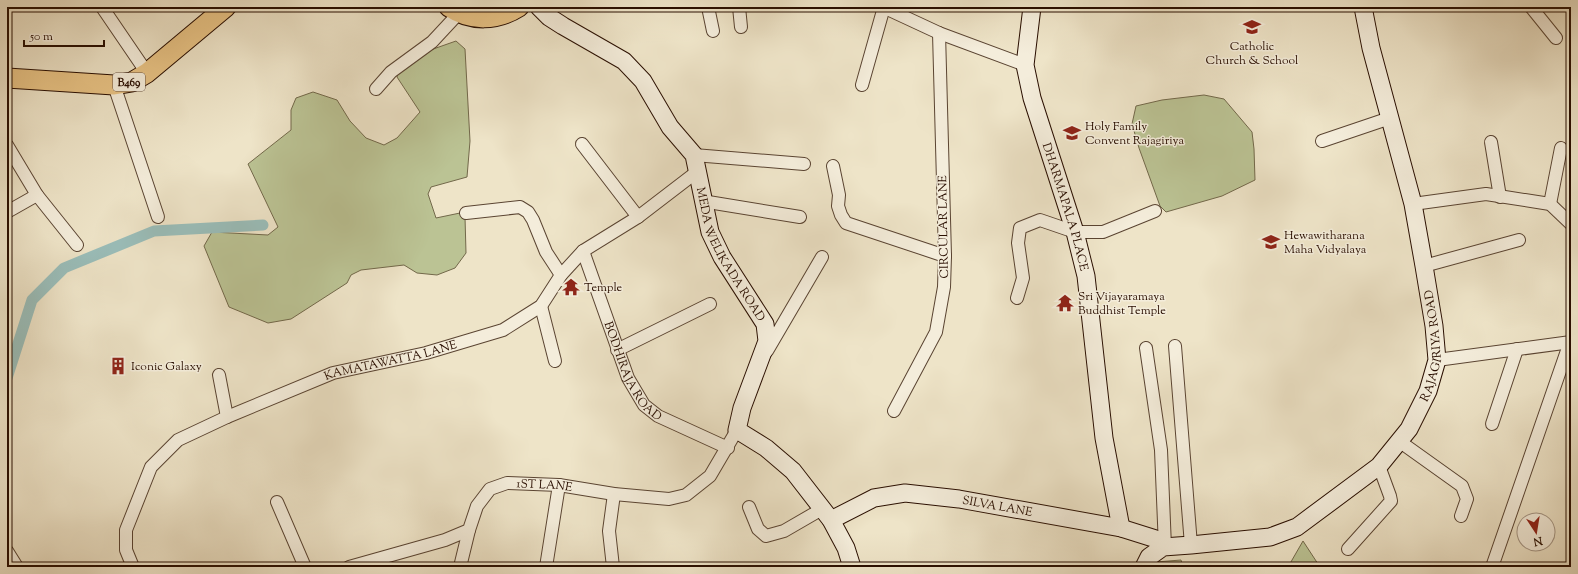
<svg xmlns="http://www.w3.org/2000/svg" width="1578" height="574" font-family="'Sorts Mill Goudy',serif">
<style>
.green{fill:#bbc394;stroke:#72684a}
.lines{fill:none;stroke-linecap:round;stroke-linejoin:round}
.canal{stroke:#9abeba;stroke-width:11}
.street-casing{stroke:#5a4432;stroke-width:14}
.secondary-casing{stroke:#290e00;stroke-width:19}
.primary-casing{stroke:#290e00;stroke-width:21}
.street{stroke:#f4eddb;stroke-width:12}
.secondary{stroke:#f4eddb;stroke-width:17}
.primary{stroke:#e7c284;stroke-width:19}
.labels{text-anchor:middle;stroke-width:3;stroke-linejoin:round;paint-order:stroke}
.shield{fill:#f4eddb;stroke:#665142;stroke-width:1}
.shield-label{font-size:11px;font-weight:bold;fill:#290e00}
.poi-label{font-size:12px;fill:#290e00;stroke:#f4eddb;text-anchor:start}
.street-label{font-size:12px;fill:#290e00;stroke:#f4eddb}
</style>
<rect width="100%" height="100%" fill="#eee4c8"/>
<filter id="stains"><feTurbulence type="fractalNoise" baseFrequency=".005" numOctaves="4"/><feColorMatrix values="0 0 0 0 .2 0 0 0 0 .09 0 0 0 0 .02 0 0 0 .5 -.17"/></filter>
<radialGradient id="worn" r=".72"><stop offset=".6" stop-color="#630" stop-opacity="0"/><stop offset="1" stop-color="#630" stop-opacity=".3"/></radialGradient>
<g class="green">
<polygon points="456,41 465,49 470,141 467,177 431,187 428,194 436,218 460,213 465,217 466,253 455,268 437,275 417,273 404,265 361,270 351,275 347,283 291,319 268,323 229,307 204,246 212,232 268,235 278,227 248,164 291,130 291,110 296,98 313,92 337,100 350,121 366,138 384,145 397,138 420,112 397,77 402,60"/>
<polygon points="1204,95 1224,99 1252,132 1254,149 1255,180 1222,196 1166,212 1160,206 1139,148 1132,124 1136,106 1162,100"/>
<polygon points="1303,541 1320,567 1288,567"/>
<polygon points="1181,560 1183,567 1154,567 1156,562"/>
</g>
<g class="lines">
<polyline class="canal" points="7,378 32,300 64,268 154,231 263,225"/>
<g class="street-casing">
<g id="street">
<polyline points="102,7 147,73"/>
<polyline points="708,7 713,31"/>
<polyline points="739,7 741,27"/>
<polyline points="883,7 939,33 1025,65"/>
<polyline points="1531,7 1556,38"/>
<polyline points="114,85 158,217"/>
<polyline points="862,85 884,7"/>
<polyline points="376,89 391,72 432,42 459,13"/>
<polyline points="1322,141 1390,118"/>
<polyline points="1491,142 1500,197"/>
<polyline points="582,144 638,217"/>
<polyline points="7,145 37,195 77,245"/>
<polyline points="694,155 804,164"/>
<polyline points="833,166 839,195 838,206 841,215 846,223 945,256"/>
<polyline points="702,201 800,217"/>
<polyline points="1413,204 1486,194 1550,204 1571,224"/>
<polyline points="1550,204 1561,148"/>
<polyline points="7,212 37,195"/>
<polyline points="466,213 520,207 528,212 533,220 546,252 561,275"/>
<path id="s1" d="M583 251 628 378 644 405 658 416 728 448"/>
<polyline points="1424,266 1519,240"/>
<polyline points="1017,298 1023,278 1018,243 1020,228 1040,220 1075,232 1103,232 1155,211"/>
<polyline points="541,306 555,361"/>
<polyline points="1175,346 1191,545"/>
<polyline points="1146,348 1161,450 1165,547"/>
<polyline points="617,350 710,304"/>
<polyline points="767,351 822,257"/>
<polyline points="1437,360 1571,342"/>
<polyline points="219,375 227,417"/>
<polyline points="894,411 936,332 944,287 945,256 939,33"/>
<polyline points="1492,424 1517,349"/>
<polyline points="1399,441 1462,486 1467,499 1461,516"/>
<polyline points="277,502 305,567"/>
<polyline points="749,507 758,529 766,536 784,531 822,509"/>
<polyline points="1348,549 1391,501 1390,496 1379,466"/>
<polyline points="7,551 17,567"/>
<path id="s2" d="M133 567 126 550V530L151 467 178 440 227 417 333 373 426 353 503 330 541 306 561 275 583 251 638 217 698 171"/>
<path id="s3" d="M349 567 445 540 469 530 477 506 490 489 507 483 559 485 614 494 669 499 686 495 710 476 737 430"/>
<polyline points="460,567 469,530"/>
<polyline points="546,567 559,485"/>
<polyline points="613,567 609,531 614,494"/>
<polyline points="1492,567 1570,342"/>
</g>
</g>
<g class="secondary-casing">
<g id="secondary">
<path id="s4" d="M539 7 549 17 563 26 624 61 643 81 670 127 694 155 710 232 722 257 765 324 767 341 742 408 737 430 766 448 793 471 831 520 846 548 852 567"/>
<path id="s5" d="M1032 7 1025 65 1032 98 1075 232 1086 276 1104 438 1121 528"/>
<path id="s6" d="M831 520 874 498 905 493 959 499 1121 528 1156 539 1163 547"/>
<path id="s7" d="M1144 567 1149 557 1163 547 1191 545 1270 537 1297 527 1379 466 1409 429 1428 391 1437 360 1434 326 1424 266 1413 204 1371 48 1363 7"/>
</g>
</g>
<g class="primary-casing">
<g id="primary">
<path d="M449 7C471 22 497 21 519 7"/>
<polyline points="7,78 114,85 132,82 147,73 226,7"/>
</g>
</g>
<use href="#street" class="street"/>
<use href="#secondary" class="secondary"/>
<use href="#primary" class="primary"/>
</g>
<defs>
<g id="school-bare" transform="scale(1.38)"><path d="M0-5L7-2L0 1L-7-2ZM-4 1L0 2.5L4 1V4Q0 6-4 4Z" fill="#8f2418" stroke="#f4eddb" stroke-width="2.5" paint-order="stroke"/></g>
<g id="temple-bare" transform="scale(1.38)"><path d="M0-6L5-2H3V0L6.5 2.5H4V6H1.5V3h-3V6H-4V2.5H-6.5L-3 0V-2H-5Z" fill="#8f2418" stroke="#f4eddb" stroke-width="2.5" paint-order="stroke"/></g>
<g id="building-bare" transform="scale(1.38)"><path d="M-4-6H4V6H1V3H-1V6H-4ZM-2.5-4.3h1.7v1.8h-1.7ZM.8-4.3h1.7v1.8H.8ZM-2.5-1h1.7V.8h-1.7ZM.8-1h1.7V.8H.8Z" fill="#8f2418" stroke="#f4eddb" stroke-width="2.5" paint-order="stroke"/></g>
</defs>
<g fill-rule="evenodd">
<use href="#school-bare" x="1252" y="27"/>
<use href="#school-bare" x="1072" y="133"/>
<use href="#school-bare" x="1271" y="242"/>
<use href="#temple-bare" x="571" y="287"/>
<use href="#temple-bare" x="1065" y="303"/>
<use href="#building-bare" x="118" y="366"/>
</g>
<g class="labels">
<rect class="shield" x="113" y="73" width="32" height="18" rx="3"/>
<g class="shield-label">
<text x="129" y="86">B469</text>
</g>
<g class="poi-label">
<text x="1252" y="50" text-anchor="middle">Catholic<tspan x="1252" dy="14">Church &amp; School</tspan></text>
<text x="1085" y="130">Holy Family<tspan x="1085" dy="14">Convent Rajagiriya</tspan></text>
<text x="1284" y="239">Hewawitharana<tspan x="1284" dy="14">Maha Vidyalaya</tspan></text>
<text x="584" y="291">Temple</text>
<text x="1078" y="300">Sri Vijayaramaya<tspan x="1078" dy="14">Buddhist Temple</tspan></text>
<text x="131" y="370">Iconic Galaxy</text>
</g>
<g class="street-label">
<text dy="4" stroke="none"><textPath href="#s5" startOffset="206">DHARMAPALA PLACE</textPath></text>
<text transform="translate(943 227) rotate(-91)" y="4">CIRCULAR LANE</text>
<text dy="4" stroke="none"><textPath href="#s4" startOffset="326">MEDA WELIKADA ROAD</textPath></text>
<text dy="4" stroke="none"><textPath href="#s7" startOffset="403">RAJAGIRIYA ROAD</textPath></text>
<text dy="4" stroke="none"><textPath href="#s2" startOffset="372">KAMATAWATTA LANE</textPath></text>
<text dy="4" stroke="none"><textPath href="#s1" startOffset="131">BODHIRAJA ROAD</textPath></text>
<text dy="4" stroke="none"><textPath href="#s3" startOffset="228">1ST LANE</textPath></text>
<text dy="4" stroke="none"><textPath href="#s6" startOffset="173">SILVA LANE</textPath></text>
</g>
</g>
<rect width="1578" height="574" fill="none" stroke="#eee4c8" stroke-width="24"/>
<rect x="8" y="8" width="1562" height="558" fill="none" stroke="#290e00" stroke-width="2"/>
<rect x="12" y="12" width="1554" height="550" fill="none" stroke="#290e00"/>
<g transform="translate(1536 532) rotate(168)"><circle r="19" fill="#f4eddb" stroke="#a39483"/>
<path d="M0-3L7 15L0 10L-7 15Z" fill="#8f2418"/>
<text y="-6" font-size="11" font-weight="bold" text-anchor="middle" fill="#290e00">N</text>
</g>
<path d="M24 40v6h80v-6" fill="none" stroke="#290e00" stroke-width="2"/>
<text x="30" y="40" font-size="12" fill="#290e00" stroke="#f4eddb" stroke-width="3" paint-order="stroke">50 m</text>
<rect width="100%" height="100%" filter="url(#stains)"/>
<rect width="100%" height="100%" fill="url(#worn)"/>
</svg>
